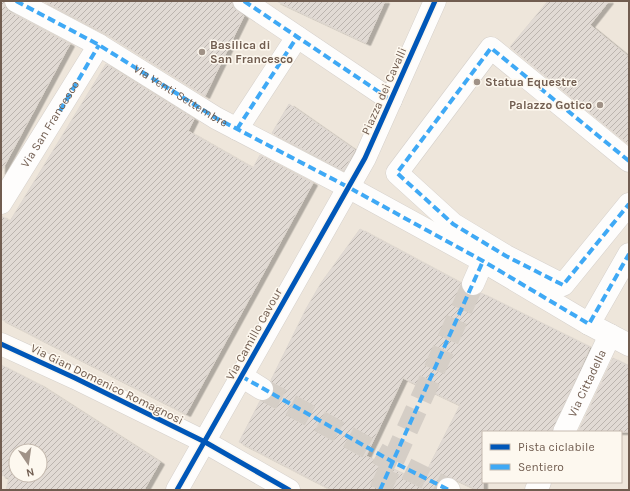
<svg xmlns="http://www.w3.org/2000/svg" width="630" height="491" font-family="Karla,sans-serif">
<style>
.residential{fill:#eee6db;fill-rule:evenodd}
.building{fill:url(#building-hatch);stroke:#ded7d0;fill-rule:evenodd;filter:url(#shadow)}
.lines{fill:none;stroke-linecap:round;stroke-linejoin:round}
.minor-tunnel{stroke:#d5cec6;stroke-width:22;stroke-dasharray:22 11;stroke-linecap:butt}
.minor-casing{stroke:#d5d0cb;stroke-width:23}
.minor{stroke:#fefdfc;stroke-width:22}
.quiet{stroke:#3fa9f5;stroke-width:4;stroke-dasharray:8 4;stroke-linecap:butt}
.cycleway-casing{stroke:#fdf8ef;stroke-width:8}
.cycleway{stroke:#0057b8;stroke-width:5}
.poi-dot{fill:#a09287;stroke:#fdf8ef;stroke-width:1.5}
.labels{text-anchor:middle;stroke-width:3;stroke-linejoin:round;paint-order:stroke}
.poi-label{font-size:12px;font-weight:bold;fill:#715d50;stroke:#fdf8ef;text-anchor:start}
.street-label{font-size:12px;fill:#715d50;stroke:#fdf8ef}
</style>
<defs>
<pattern id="building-hatch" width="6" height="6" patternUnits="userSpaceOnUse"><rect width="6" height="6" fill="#e1dad4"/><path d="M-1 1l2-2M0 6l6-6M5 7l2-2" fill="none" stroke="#bbb4ae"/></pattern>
<filter id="shadow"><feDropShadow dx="4.5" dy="2.5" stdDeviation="0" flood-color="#0004"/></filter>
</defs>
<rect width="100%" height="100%" fill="#f6f3ed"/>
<path class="residential" d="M1 1H629V490H1ZM483 432H621V482H483ZM16 451H40V475H16Z"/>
<g class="building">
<polygon points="1,1 4,1 5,7 10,12 70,44 1,172"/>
<polygon points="43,1 232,1 233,7 244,16 205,96 106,34"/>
<polygon points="276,1 385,1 366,43"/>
<polygon points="548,1 609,1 590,25 629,57 629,145 510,47"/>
<polygon points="106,64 194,119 188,131 253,168 260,155 313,183 186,414 1,319 1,216 10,221"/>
<polygon points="289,104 355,150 344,171 272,133"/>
<path d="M360 229 461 283 463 291 468 295 475 296 481 293 590 347 552 432H483V490H478L450 477 439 480 436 490H332L239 442 260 401 268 400 273 395 274 389 271 380 306 309 321 283ZM403 378 460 405 421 482 366 456Z"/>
<polygon points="613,358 629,366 629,432 578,432"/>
<path d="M1 365 40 385 160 462 144 490H6L9 478 1 475ZM16 451H40V475H16Z"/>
</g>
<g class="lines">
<g class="minor-tunnel">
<polyline points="262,389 393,462 448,489"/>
<polyline points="380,490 473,284"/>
</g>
<g class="minor-casing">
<g id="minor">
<path id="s1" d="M16 1 99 45 216 118 348 187 483 261 589 324 629 345"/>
<polyline points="244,1 391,100"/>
<polyline points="237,129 297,37"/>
<polyline points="629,161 491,48 397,173 453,224 506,256 563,285 629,204"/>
<path id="s2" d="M1 203 99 45"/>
<polyline points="473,284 483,261"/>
<polyline points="589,324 629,254"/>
<polyline points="1,344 75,378 205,442 289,490"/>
<polyline points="241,376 262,389"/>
<path id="s3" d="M564 432 610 335"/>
<polyline points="448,489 449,490"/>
<polyline points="177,490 365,158 435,1"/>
<polyline points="536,490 540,482"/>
</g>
</g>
<use href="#minor" class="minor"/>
<g class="quiet">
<polyline points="16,1 99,45 216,118 348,187 483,261 589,324 629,254"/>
<polyline points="244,1 391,100"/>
<polyline points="60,111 99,45"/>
<polyline points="237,129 297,37"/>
<polyline points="629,161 491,48 397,173 453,224 506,256 563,285 629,204"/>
<polyline points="241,376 393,462 449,490"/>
<polyline points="380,490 483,261"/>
</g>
<g class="cycleway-casing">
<g id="cycleway">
<polyline points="1,344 75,378 205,442 289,490"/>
<polyline points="177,490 365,158 435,1"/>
</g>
</g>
<use href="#cycleway" class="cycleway"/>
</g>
<g class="poi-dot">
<circle cx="202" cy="52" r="4"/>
<circle cx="477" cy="82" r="4"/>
<circle cx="600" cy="105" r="4"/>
</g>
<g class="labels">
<g class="poi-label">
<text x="210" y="49">Basilica di<tspan x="210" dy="14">San Francesco</tspan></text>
<text x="485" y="86">Statua Equestre</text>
<text x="592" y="109" text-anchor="end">Palazzo Gotico</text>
</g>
<g class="street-label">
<text transform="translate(384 91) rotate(-66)" y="4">Piazza dei Cavalli</text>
<text dy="4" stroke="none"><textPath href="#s1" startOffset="190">Via Venti Settembre</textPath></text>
<text dy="4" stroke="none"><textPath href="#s2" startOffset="93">Via San Francesco</textPath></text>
<text transform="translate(254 334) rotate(-61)" y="4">Via Camillo Cavour</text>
<text dy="4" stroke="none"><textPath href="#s3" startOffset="54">Via Cittadella</textPath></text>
<text transform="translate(107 384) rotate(26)" y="4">Via Gian Domenico Romagnosi</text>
</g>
</g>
<rect width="630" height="491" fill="none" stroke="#715d50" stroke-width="4"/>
<rect x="482" y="431" width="140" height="52" fill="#fdf8ef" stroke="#c5baaf"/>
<rect x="490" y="444" width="20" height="6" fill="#0057b8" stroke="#c5baaf"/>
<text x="518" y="451" font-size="12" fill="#715d50">Pista ciclabile</text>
<rect x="490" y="464" width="20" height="6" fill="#3fa9f5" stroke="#c5baaf"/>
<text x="518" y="471" font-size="12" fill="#715d50">Sentiero</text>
<g transform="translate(28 463) rotate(167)"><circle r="19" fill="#fdf8ef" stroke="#c5baaf"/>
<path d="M0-3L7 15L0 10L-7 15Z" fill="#a09287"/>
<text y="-6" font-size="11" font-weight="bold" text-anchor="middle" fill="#715d50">N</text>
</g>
</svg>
